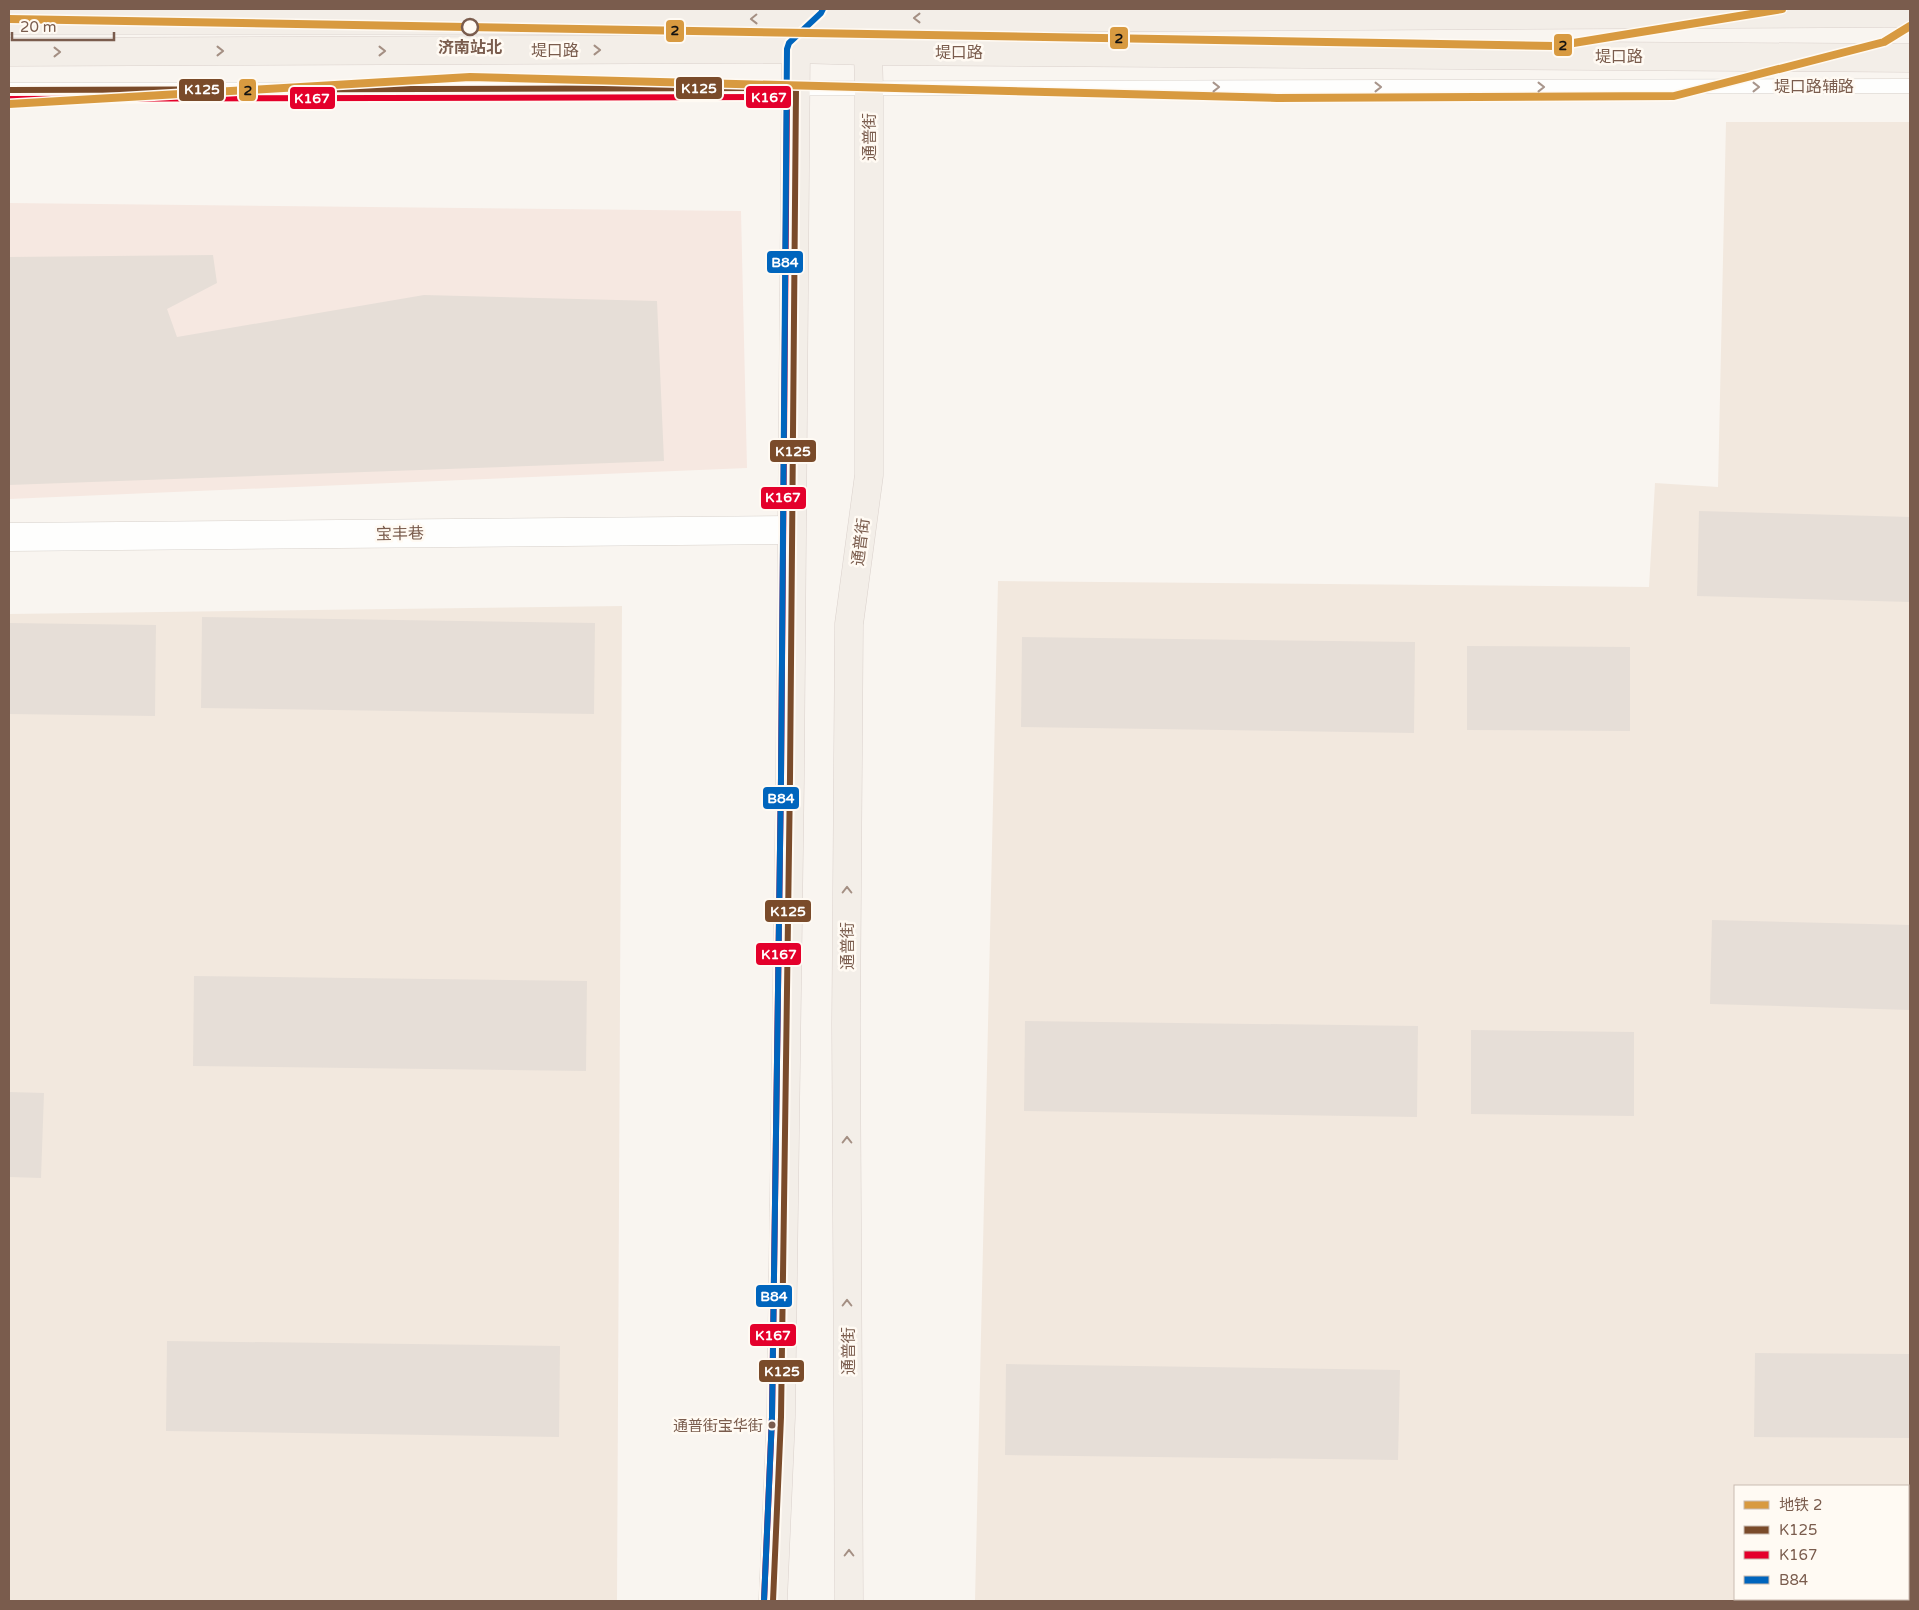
<svg xmlns="http://www.w3.org/2000/svg" width="1919" height="1610" font-family="'Varela Round','Noto Sans SC',sans-serif">
<style>
.residential{fill:#f2e8de;fill-rule:evenodd}
.commercial{fill:#f6e8e1}
.building{fill:#e6ded7}
.lines{fill:none;stroke-linecap:round;stroke-linejoin:round}
.service-casing{stroke:#d7d1cb;stroke-width:15}
.minor-casing{stroke:#d7d1cb;stroke-width:29}
.primary-casing{stroke:#dad1cc;stroke-width:29}
.service{stroke:#fefefd;stroke-width:14}
.minor{stroke:#fefefd;stroke-width:28}
.primary{stroke:#f3eee8;stroke-width:28}
.bus-1-casing{stroke:#fffaf3;stroke-width:10}
.bus-2-casing{stroke:#fffaf3;stroke-width:10}
.bus-3-casing{stroke:#fffaf3;stroke-width:10}
.bus-1{stroke:#7a4b2a;stroke-width:6}
.bus-2{stroke:#e4002b;stroke-width:6}
.bus-3{stroke:#0065bd;stroke-width:6}
.metro-1-casing{stroke:#fffaf3;stroke-width:11}
.metro-1{stroke:#d89a40;stroke-width:8}
.oneway{stroke:#a48f83}
.oneway2{stroke:#a8958b}
.stop-dot{fill:#fffaf3;stroke:#7a5c4d;stroke-width:2.5}
.bus-dot{fill:#7a5c4d;stroke:#fffaf3;stroke-width:2}
.labels{text-anchor:middle;stroke-width:5;stroke-linejoin:round;paint-order:stroke}
.bus-label{font-size:15px;fill:#7a5c4d;stroke:#fffaf3;text-anchor:end}
.stop-label{font-size:16px;font-weight:bold;fill:#7a5c4d;stroke:#fffaf3}
.street-label{font-size:16px;fill:#7a5c4d;stroke:#fffaf3}
.line-badge{stroke:#fffaf3;stroke-width:2}
.badge-label{font-size:14px;text-anchor:middle;font-weight:bold;fill:#fff}
.pale-badge-label{font-size:14px;text-anchor:middle;font-weight:bold;fill:#111}
</style>
<rect width="100%" height="100%" fill="#f9f5f0"/>
<g class="residential">
<path d="M1726 122H1910V1601H975L998 581 1649 587 1655 483 1718 487ZM1735 1486H1908V1599H1735Z"/>
<polygon points="622,606 617,1601 9,1601 9,614"/>
</g>
<polygon class="commercial" points="9,203 741,211 747,468 9,499"/>
<g class="building">
<polygon points="213,255 217,283 167,309 177,337 424,295 657,301 664,461 9,485 9,257"/>
<polygon points="1699,511 1910,517 1910,602 1697,596"/>
<polygon points="202,617 595,623 594,714 201,708"/>
<polygon points="9,623 156,625 155,716 9,714"/>
<polygon points="1022,637 1415,642 1414,733 1021,727"/>
<polygon points="1467,646 1630,647 1630,731 1467,730"/>
<polygon points="1712,920 1910,925 1910,1010 1710,1004"/>
<polygon points="194,976 587,981 586,1071 193,1066"/>
<polygon points="1025,1021 1418,1026 1417,1117 1024,1111"/>
<polygon points="1471,1030 1634,1032 1634,1116 1471,1114"/>
<polygon points="9,1092 44,1093 41,1178 9,1177"/>
<polygon points="167,1341 560,1346 559,1437 166,1431"/>
<polygon points="1755,1353 1910,1354 1910,1438 1754,1437"/>
<polygon points="1006,1364 1400,1370 1398,1460 1005,1455"/>
</g>
<g class="lines">
<g class="service-casing">
<polyline id="service" points="9,90 1910,86"/>
</g>
<g class="minor-casing">
<polyline id="minor" points="9,537 791,530"/>
</g>
<g class="primary-casing">
<g id="primary">
<polyline points="9,20 628,20 1910,13"/>
<polyline points="9,52 796,49 868,51 1910,58"/>
<polyline points="773,1601 781,1417 790,778 796,49 828,18 868,51 869,88 869,475 849,624 846,1024 849,1601"/>
</g>
</g>
<use href="#service" class="service"/>
<use href="#minor" class="minor"/>
<use href="#primary" class="primary"/>
<g class="bus-1-casing">
<polyline id="bus-1" points="9,90 796,88 790,778 781,1417 773,1601"/>
</g>
<g class="bus-2-casing">
<polyline id="bus-2" points="9,99 787,97 781,778 772,1417 764,1601"/>
</g>
<g class="bus-3-casing">
<polyline id="bus-3" points="764,1601 772,1417 781,778 787,49 789,43 821,13 823,9"/>
</g>
<use href="#bus-1" class="bus-1"/>
<use href="#bus-2" class="bus-2"/>
<use href="#bus-3" class="bus-3"/>
<g class="metro-1-casing">
<g id="metro-1">
<polyline points="9,19 1555,46 1782,9"/>
<polyline points="9,104 470,77 1277,98 1674,96 1884,42 1910,26"/>
</g>
</g>
<use href="#metro-1" class="metro-1"/>
</g>
<defs><path id="oneway-chevron" d="M-2-3.5L2.5 0L-2 3.5" fill="none" stroke-width="1.6" stroke-linecap="round" stroke-linejoin="round" transform="scale(1.25)"/></defs>
<g class="oneway">
<use href="#oneway-chevron" transform="translate(917 18) rotate(180)"/>
<use href="#oneway-chevron" transform="translate(754 19) rotate(179)"/>
<use href="#oneway-chevron" transform="translate(597 50)"/>
<use href="#oneway-chevron" transform="translate(220 51)"/>
<use href="#oneway-chevron" transform="translate(382 51)"/>
<use href="#oneway-chevron" transform="translate(57 52)"/>
<use href="#oneway-chevron" transform="translate(847 890) rotate(-90)"/>
<use href="#oneway-chevron" transform="translate(847 1140) rotate(-90)"/>
<use href="#oneway-chevron" transform="translate(847 1303) rotate(-90)"/>
<use href="#oneway-chevron" transform="translate(849 1553) rotate(-90)"/>
</g>
<g class="oneway2">
<use href="#oneway-chevron" transform="translate(1216 87)"/>
<use href="#oneway-chevron" transform="translate(1378 87)"/>
<use href="#oneway-chevron" transform="translate(1541 87)"/>
<use href="#oneway-chevron" transform="translate(1756 87)"/>
</g>
<circle class="stop-dot" cx="470" cy="27" r="8"/>
<circle class="bus-dot" cx="772" cy="1425" r="4.5"/>
<g class="labels">
<g class="bus-label">
<text x="763" y="1431">通普街宝华街</text>
</g>
<g class="stop-label">
<text x="470" y="53">济南站北</text>
</g>
<g class="street-label">
<text x="555" y="56">堤口路</text>
<text x="959" y="58">堤口路</text>
<text x="1619" y="62">堤口路</text>
<text x="1814" y="92">堤口路辅路</text>
<text transform="translate(869 137) rotate(-90)" y="6">通普街</text>
<text transform="translate(400 533) rotate(-1)" y="6">宝丰巷</text>
<text transform="translate(860 542) rotate(-83)" y="6">通普街</text>
<text transform="translate(847 946) rotate(-90)" y="6">通普街</text>
<text transform="translate(848 1351) rotate(-90)" y="6">通普街</text>
</g>
</g>
<g class="line-badge">
<rect x="665" y="19" width="20" height="24" rx="5" fill="#d89a40"/>
<rect x="1109" y="26" width="20" height="24" rx="5" fill="#d89a40"/>
<rect x="1553" y="33" width="20" height="24" rx="5" fill="#d89a40"/>
<rect x="675" y="76" width="48" height="24" rx="5" fill="#7a4b2a"/>
<rect x="178" y="78" width="47" height="24" rx="5" fill="#7a4b2a"/>
<rect x="238" y="78" width="19" height="24" rx="5" fill="#d89a40"/>
<rect x="745" y="85" width="47" height="24" rx="5" fill="#e4002b"/>
<rect x="289" y="86" width="47" height="24" rx="5" fill="#e4002b"/>
<rect x="766" y="250" width="38" height="24" rx="5" fill="#0065bd"/>
<rect x="769" y="439" width="48" height="24" rx="5" fill="#7a4b2a"/>
<rect x="760" y="486" width="47" height="24" rx="5" fill="#e4002b"/>
<rect x="762" y="786" width="38" height="24" rx="5" fill="#0065bd"/>
<rect x="764" y="899" width="48" height="24" rx="5" fill="#7a4b2a"/>
<rect x="755" y="942" width="47" height="24" rx="5" fill="#e4002b"/>
<rect x="755" y="1284" width="38" height="24" rx="5" fill="#0065bd"/>
<rect x="749" y="1323" width="48" height="24" rx="5" fill="#e4002b"/>
<rect x="758" y="1359" width="47" height="24" rx="5" fill="#7a4b2a"/>
</g>
<g class="badge-label">
<text x="699" y="93">K125</text>
<text x="202" y="94">K125</text>
<text x="769" y="102">K167</text>
<text x="312" y="103">K167</text>
<text x="785" y="267">B84</text>
<text x="793" y="456">K125</text>
<text x="783" y="502">K167</text>
<text x="781" y="803">B84</text>
<text x="788" y="916">K125</text>
<text x="779" y="959">K167</text>
<text x="774" y="1301">B84</text>
<text x="773" y="1340">K167</text>
<text x="782" y="1376">K125</text>
</g>
<g class="pale-badge-label">
<text x="675" y="35">2</text>
<text x="1119" y="43">2</text>
<text x="1563" y="50">2</text>
<text x="248" y="95">2</text>
</g>
<rect width="1919" height="1610" fill="none" stroke="#7a5c4d" stroke-width="20"/>
<rect x="1734" y="1485" width="175" height="115" fill="#fffaf3" stroke="#cabbb1"/>
<rect x="1744" y="1501" width="25" height="8" fill="#d89a40" stroke="#cabbb1"/>
<text x="1779" y="1510" font-size="15" fill="#7a5c4d">地铁 2</text>
<rect x="1744" y="1526" width="25" height="8" fill="#7a4b2a" stroke="#cabbb1"/>
<text x="1779" y="1535" font-size="15" fill="#7a5c4d">K125</text>
<rect x="1744" y="1551" width="25" height="8" fill="#e4002b" stroke="#cabbb1"/>
<text x="1779" y="1560" font-size="15" fill="#7a5c4d">K167</text>
<rect x="1744" y="1576" width="25" height="8" fill="#0065bd" stroke="#cabbb1"/>
<text x="1779" y="1585" font-size="15" fill="#7a5c4d">B84</text>
<path d="M12 32v8h102v-8" fill="none" stroke="#7a5c4d" stroke-width="2.5"/>
<text x="20" y="32" font-size="15" fill="#7a5c4d" stroke="#fffaf3" stroke-width="4" paint-order="stroke">20 m</text>
</svg>
